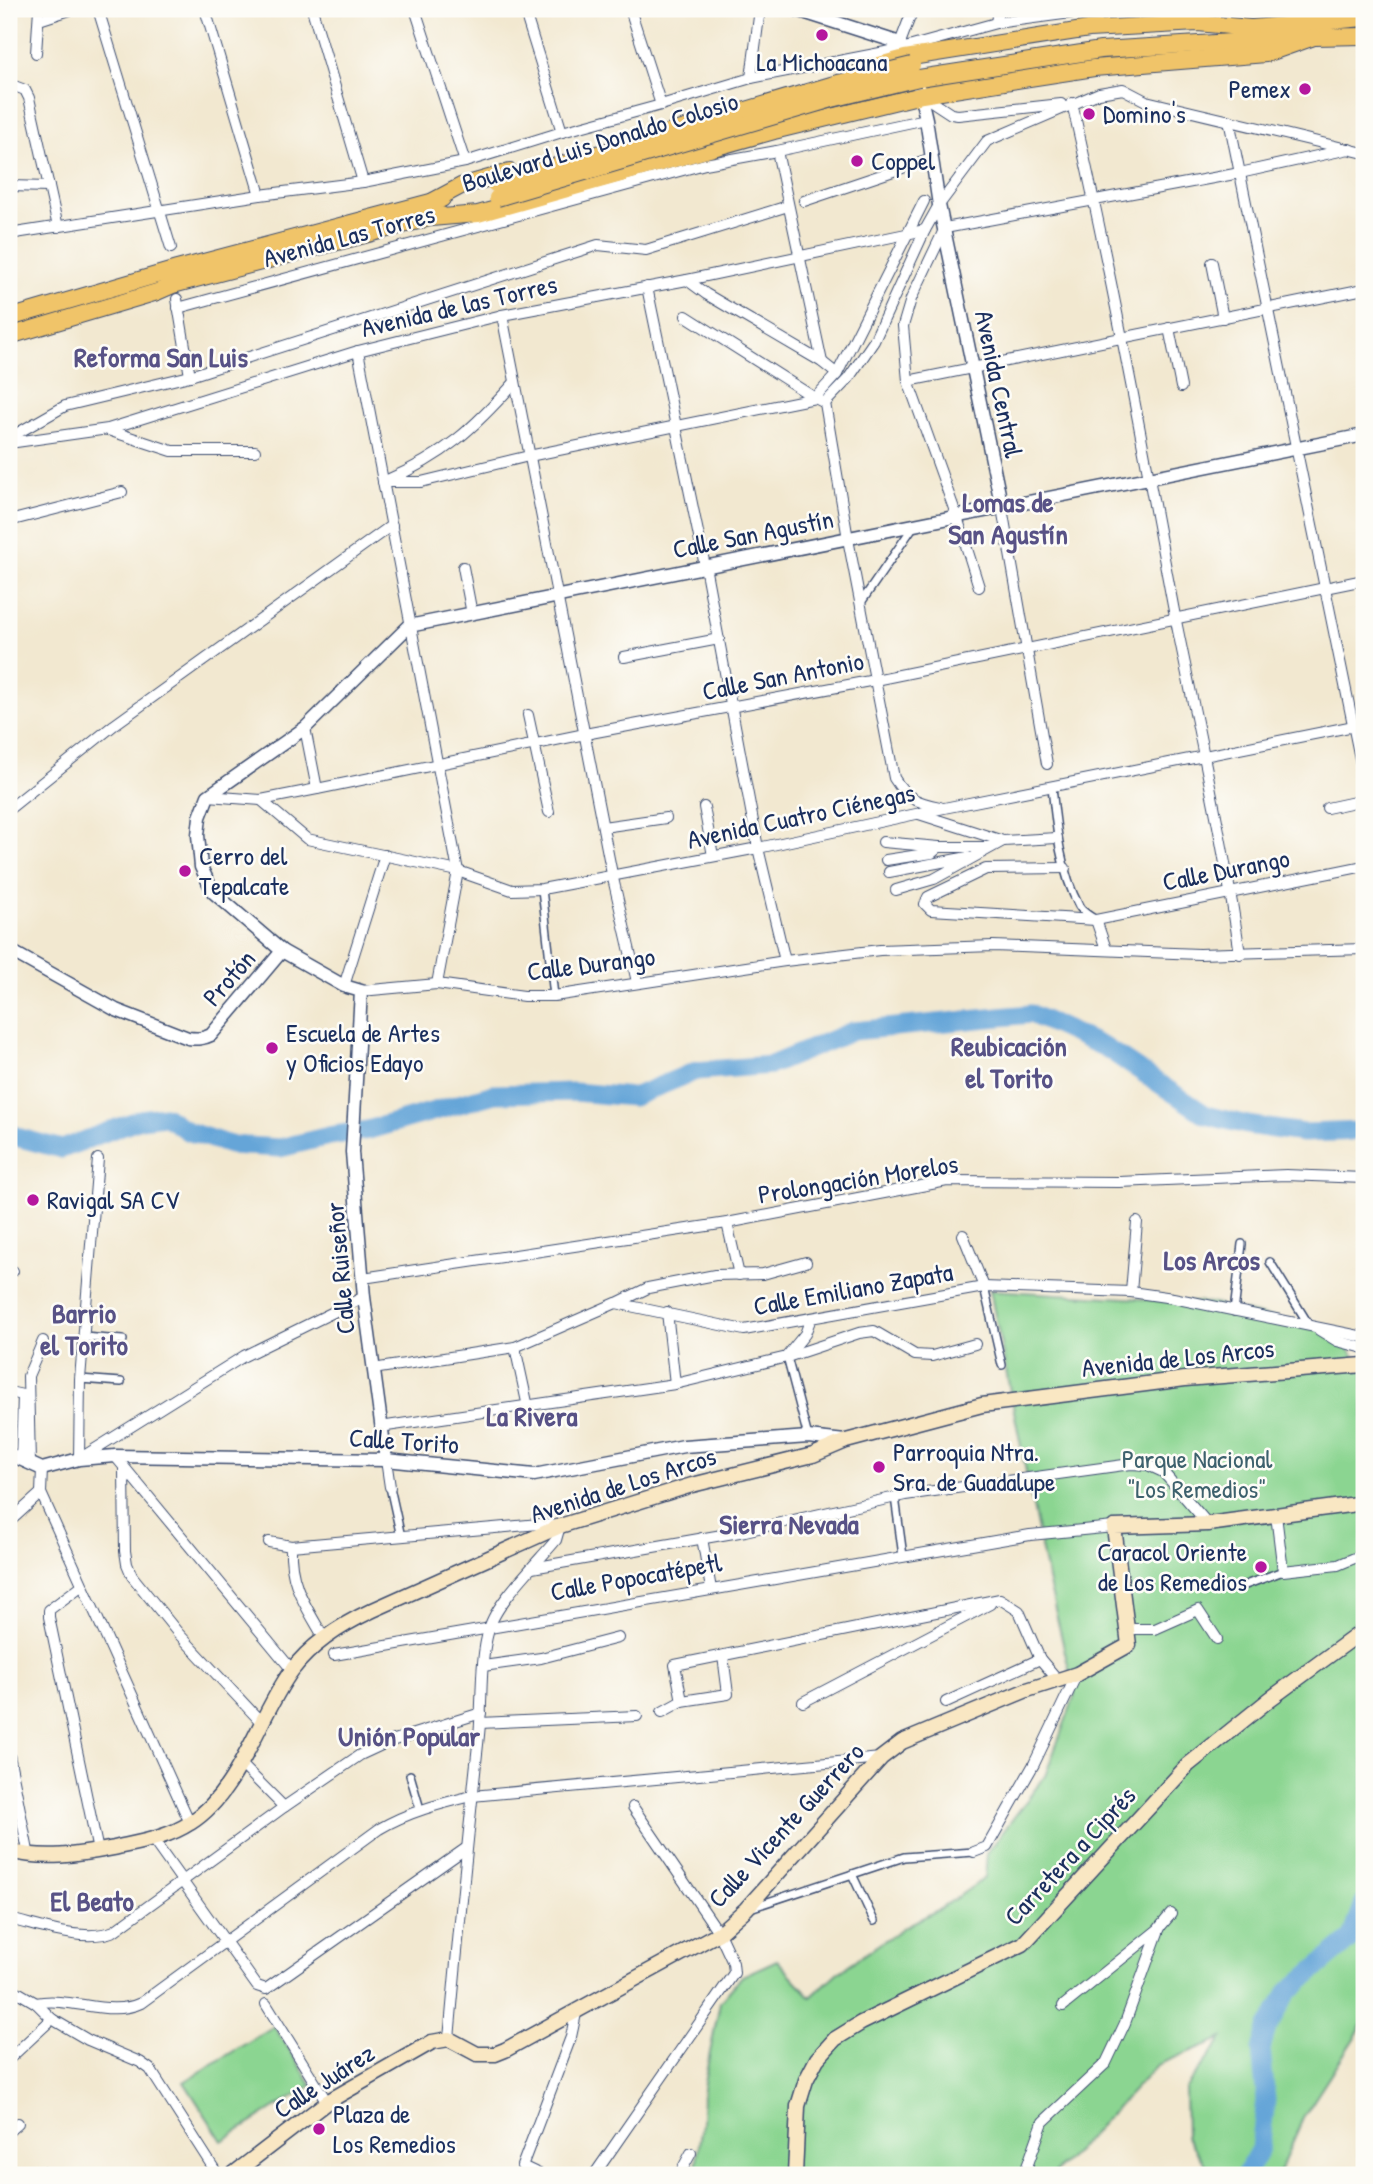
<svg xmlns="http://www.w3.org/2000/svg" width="1373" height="2184" font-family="'Patrick Hand',sans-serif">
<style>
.green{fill:#8bd591;stroke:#538278;stroke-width:2}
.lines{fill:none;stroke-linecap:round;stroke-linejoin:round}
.river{stroke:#65a5d8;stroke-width:19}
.pedestrian-casing{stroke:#3b4b6f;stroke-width:10}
.minor-casing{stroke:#3b4b6f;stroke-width:12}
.tertiary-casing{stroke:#3b4b6f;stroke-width:15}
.secondary-casing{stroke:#3b4b6f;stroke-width:17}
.trunk-casing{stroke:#3b4b6f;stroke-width:18}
.pedestrian{stroke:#fff;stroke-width:7}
.minor{stroke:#fff;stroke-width:10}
.tertiary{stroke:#fff;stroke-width:12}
.secondary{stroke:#f9e7c3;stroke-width:14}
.trunk{stroke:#f0c469;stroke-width:16}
.trunk-bridge-casing{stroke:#3b4b6f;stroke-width:18;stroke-linecap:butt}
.trunk-bridge{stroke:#f0c469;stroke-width:16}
.poi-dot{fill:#b5179e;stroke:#fdfcf7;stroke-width:2.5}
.labels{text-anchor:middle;stroke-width:5;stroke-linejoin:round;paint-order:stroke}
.poi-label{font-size:26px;fill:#1b2f5e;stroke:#fdfcf7;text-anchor:start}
.street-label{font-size:26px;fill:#1b2f5e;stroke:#fdfcf7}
.park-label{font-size:26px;fill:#3d616d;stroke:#fdfcf7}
.neighbourhood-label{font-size:28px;font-weight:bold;fill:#585286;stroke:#fdfcf7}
</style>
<rect width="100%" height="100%" fill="#fdfcf7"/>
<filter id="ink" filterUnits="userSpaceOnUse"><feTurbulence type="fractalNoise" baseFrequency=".0143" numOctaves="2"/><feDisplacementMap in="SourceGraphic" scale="14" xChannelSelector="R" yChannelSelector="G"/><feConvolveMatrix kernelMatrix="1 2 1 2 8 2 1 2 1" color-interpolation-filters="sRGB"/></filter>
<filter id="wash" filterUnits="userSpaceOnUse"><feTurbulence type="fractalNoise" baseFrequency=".00686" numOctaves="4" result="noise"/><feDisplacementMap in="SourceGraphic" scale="28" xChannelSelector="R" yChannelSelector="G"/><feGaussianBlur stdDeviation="1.57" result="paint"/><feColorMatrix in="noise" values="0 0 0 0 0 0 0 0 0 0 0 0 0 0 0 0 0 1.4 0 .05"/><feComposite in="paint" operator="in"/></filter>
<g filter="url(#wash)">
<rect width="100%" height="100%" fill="#f2e8d0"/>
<g class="green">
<polygon points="990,1290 1210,1303 1336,1333 1364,1368 1364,2023 1304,2116 1278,2175 1212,2175 1186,2136 1185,2089 1223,2038 1157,2065 1053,2175 695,2175 702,2123 703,2088 720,2002 742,1976 777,1960 811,1997 837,1973 904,1927 940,1909 985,1878 987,1853 1045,1776 1075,1695 1044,1562"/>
<polygon points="274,2026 312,2085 222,2141 184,2082"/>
</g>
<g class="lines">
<g class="river">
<polyline points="9,1133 20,1138 62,1149 140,1119 165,1116 187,1131 230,1145 280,1148 329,1136 368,1130 494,1094 574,1092 633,1097 696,1071 771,1065 853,1031 1031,1014 1106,1048 1206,1115 1247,1125 1303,1133 1364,1131"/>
<polyline points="1245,2175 1260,2149 1266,2100 1261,2049 1267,2029 1288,1992 1352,1938 1364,1903"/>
</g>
</g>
</g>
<g filter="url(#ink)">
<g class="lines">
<g class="pedestrian-casing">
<g id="pedestrian">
<polyline points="860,604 913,527"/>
<path d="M1052 787C1056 825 1060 871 1079 906 1082 912 1090 916 1096 920"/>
<polyline points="542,889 554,996"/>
<polyline points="1270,1262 1309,1325"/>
<polyline points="984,1287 1002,1365"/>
<polyline points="1234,1312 1242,1244"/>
<polyline points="83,1337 123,1340"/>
<polyline points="787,1357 808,1437"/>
<polyline points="80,1379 121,1382"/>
<polyline points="390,1487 401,1537"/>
<polyline points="895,1497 903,1556"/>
<polyline points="1240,1587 1283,1571"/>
<polyline points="410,1775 420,1809"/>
<polyline points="852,1874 874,1921"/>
<polyline points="750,1908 904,1857 974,1852"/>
</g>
</g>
<g class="minor-casing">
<g id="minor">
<polyline points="98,9 171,248"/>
<polyline points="205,9 260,195"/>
<polyline points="312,9 363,182"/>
<polyline points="415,9 465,162"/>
<polyline points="524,9 562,132"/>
<polyline points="630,9 661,105"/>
<polyline points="39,20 73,9"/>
<polyline points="996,23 998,9"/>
<polyline points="900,43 913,9"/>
<polyline points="36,53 39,9"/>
<polyline points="751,78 760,9"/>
<polyline points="9,84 25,90 29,98 58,227"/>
<polyline points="922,95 951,114 958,115 1061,104"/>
<path d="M1072 103C1111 271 1142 441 1174 611 1197 725 1223 838 1240 954"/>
<polyline points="1229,120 1364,778"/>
<polyline points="777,151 822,362"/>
<polyline points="9,186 49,187"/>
<polyline points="804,201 932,158"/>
<polyline points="9,234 260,195 363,182 465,162 562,132 661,105 751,78 901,49 996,23 1101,9"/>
<polyline points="1212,263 1223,318"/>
<polyline points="687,280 706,294 822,362 837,374"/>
<polyline points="647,287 705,566 758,848 785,961"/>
<polyline points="177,299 190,376"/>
<polyline points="178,308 705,164 777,151 926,119"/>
<polyline points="502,315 612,874 637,982"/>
<polyline points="686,316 815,398 837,374 924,201"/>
<polyline points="1169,328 1181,387"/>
<polyline points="358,351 458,871 437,984"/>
<polyline points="908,381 1364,289"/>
<polyline points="825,403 848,379 874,341 925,230 939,205 987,141 1099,93 1123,89 1146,101 1364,153"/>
<path d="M825 403 848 539 894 778C907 799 916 802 940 807"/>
<polyline points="108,430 172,451 255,451"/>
<polyline points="9,438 65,406 190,376 598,245 646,250 788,206"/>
<polyline points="9,443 108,429 358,351 502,315 687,280 925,230"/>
<path d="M387 480C444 456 474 428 515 382"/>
<polyline points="383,482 421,482 529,456 815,398 825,403"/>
<polyline points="1002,508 1047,764"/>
<polyline points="9,521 122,492"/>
<polyline points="463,567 472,614"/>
<polyline points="979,587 957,517 908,381 903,326 911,299 945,228 1240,173 1349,149"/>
<polyline points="624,657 719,639"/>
<polyline points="528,715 549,812"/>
<polyline points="305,728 317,789"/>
<polyline points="208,796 261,800 317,789 585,734 875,680 1364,580"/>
<polyline points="261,800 307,839 458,871 512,890 542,889 758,848 944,808 1364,724"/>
<polyline points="704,807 713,856"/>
<polyline points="1327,808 1364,800"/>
<polyline points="9,809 114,725 392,525"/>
<polyline points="919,814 1003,841 1057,838"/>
<polyline points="603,827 666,818"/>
<polyline points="883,842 939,847 991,847"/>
<polyline points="886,860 932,853 939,847"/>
<polyline points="1065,868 986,869 928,897 925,904 931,910 1096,920 1364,866"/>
<polyline points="889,872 968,857"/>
<polyline points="896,890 934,879 1003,841"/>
<polyline points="1096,920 1106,949"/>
<polyline points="344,986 385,855"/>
<polyline points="361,991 437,984 524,996 554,996 785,961 880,950 993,946 1199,954 1364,949"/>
<polyline points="727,1223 739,1275"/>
<polyline points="963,1235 984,1287"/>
<polyline points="9,1271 13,1271"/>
<polyline points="363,1278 727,1223 947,1181 1119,1182 1286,1175 1364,1178"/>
<polyline points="1131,1292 1137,1222"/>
<polyline points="617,1303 648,1288 715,1275 763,1274 806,1262"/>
<polyline points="667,1312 675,1384"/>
<polyline points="1319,1330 1337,1341 1364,1348"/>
<polyline points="515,1347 528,1407"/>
<polyline points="787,1356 805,1334 811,1318"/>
<polyline points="373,1369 515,1347 616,1303 744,1330 984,1287 1131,1292 1173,1298 1364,1337"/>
<polyline points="9,1392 23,1395 21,1460"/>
<polyline points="380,1427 675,1384 787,1357 859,1333 874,1331 915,1355 932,1356 975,1344"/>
<polyline points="115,1456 292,1670"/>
<polyline points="79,1459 244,1356 364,1297"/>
<polyline points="79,1459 80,1379 98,1159"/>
<polyline points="386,1460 390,1487"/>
<polyline points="30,1464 28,1376 43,1341"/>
<polyline points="42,1469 41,1493 190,1823"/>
<polyline points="124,1469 125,1551 127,1564 132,1576 178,1633 262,1723"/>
<polyline points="1276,1515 1283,1571 1338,1565 1364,1554"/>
<polyline points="9,1522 41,1493"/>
<polyline points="702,1538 711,1589"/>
<path d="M269 1542 291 1546 539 1524 560 1526 556 1540C538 1562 496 1602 489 1629 479 1663 483 1700 479 1735 468 1837 458 1937 449 2039"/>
<path d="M291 1546C289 1584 306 1606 324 1638"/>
<polyline points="532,1568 745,1531 905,1495 1131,1464 1148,1465 1163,1472 1208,1524"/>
<polyline points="81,1586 49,1610 49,1617 98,1851"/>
<polyline points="1127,1629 1155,1629 1198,1610 1217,1639"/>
<polyline points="334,1655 1030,1535 1114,1527"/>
<polyline points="483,1666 541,1658 618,1638"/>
<polyline points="682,1701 675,1665 1000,1599 1019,1611 1040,1659 1058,1680"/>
<polyline points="803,1702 990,1604"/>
<polyline points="946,1702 1040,1659"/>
<polyline points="662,1712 682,1701 728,1694 723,1656"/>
<polyline points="480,1723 637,1716"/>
<polyline points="9,1755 29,1856"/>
<polyline points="240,1763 284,1807"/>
<polyline points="153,1840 257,1986 266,1989 465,1849"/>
<polyline points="974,1852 987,1847 1034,1764 1077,1674"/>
<path d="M9 1919C40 1926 84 1943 114 1931L284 1807 360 1755 388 1742 481 1713"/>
<polyline points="9,1987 36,2003 52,2019 88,2040 140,2062 150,2069 218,2175"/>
<path d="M36 2003C71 1996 109 2018 141 2003L379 1829C408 1812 439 1804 472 1796L881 1758"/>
<polyline points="266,2004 327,2102"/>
<polyline points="1063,2006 1160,1928"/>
<polyline points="9,2059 52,2019"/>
<polyline points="9,2131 18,2123"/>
<polyline points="34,2175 42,2172"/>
<polyline points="541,2175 522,2166 571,2037 577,2009"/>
<polyline points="594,2175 734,1973 733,1963 719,1933 633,1807"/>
<polyline points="679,2175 691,2153"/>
<polyline points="1024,2175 1043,2122 1106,2063 1125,2023 1160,1927 1171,1914"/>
</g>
</g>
<g class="tertiary-casing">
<g id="tertiary">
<polyline points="794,9 900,43 909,66"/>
<polyline points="919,89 926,119 939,205 1002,508"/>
<path d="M9 950 116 1010 188 1038C197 1039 203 1039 211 1035L282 951"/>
<polyline points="9,1454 42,1469 79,1459 115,1456 386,1460 534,1475 684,1446 808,1437 845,1441"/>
<polyline points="386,1460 364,1297 352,1152 361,991 344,986 282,951 213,892 201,867 198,835 200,817 208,796 305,728 409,626 1364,435"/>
</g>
</g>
<g class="secondary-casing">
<g id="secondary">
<path d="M9 1851C44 1860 78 1855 114 1848 140 1842 167 1838 190 1823 240 1792 258 1716 292 1670 313 1642 343 1624 373 1610L560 1526 692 1485 813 1455 846 1441 982 1405 1185 1379 1364 1365"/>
<polyline points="232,2175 327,2102 432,2042 449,2039 477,2054 495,2054 505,2050 719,1933 746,1909 881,1758 902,1742 1027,1690 1077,1674 1129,1645 1114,1527 1208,1524 1364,1503"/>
<polyline points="795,2175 798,2106 806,2080 817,2059 835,2039 861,2023 1023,1944 1188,1765 1270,1699 1364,1630"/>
</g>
</g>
<g class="trunk-casing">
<g id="trunk">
<polyline points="1241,29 1364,18"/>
<polyline points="861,70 905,58 1089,29 1198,23 1250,28"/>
<polyline points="919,78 1101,50 1314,37 1364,36"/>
<polyline points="433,201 461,186 510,172"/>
<polyline points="431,218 478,214 774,131 922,95 1094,68 1266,54 1314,37"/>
<polyline points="9,318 177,269 442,199"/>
<polyline points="9,336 157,292 173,285 441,215"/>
</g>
</g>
<use href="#pedestrian" class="pedestrian"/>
<use href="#minor" class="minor"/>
<use href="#tertiary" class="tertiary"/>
<use href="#secondary" class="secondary"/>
<use href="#trunk" class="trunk"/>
<g class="trunk-bridge-casing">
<g id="trunk-bridge">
<polyline points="495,184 838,83 912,65"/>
<polyline points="497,198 832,99 919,78"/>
</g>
</g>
<use href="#trunk-bridge" class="trunk-bridge"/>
</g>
</g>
<g class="poi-dot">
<circle cx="822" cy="35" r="7"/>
<circle cx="1305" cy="89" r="7"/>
<circle cx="1089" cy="114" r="7"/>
<circle cx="857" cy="161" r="7"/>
<circle cx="185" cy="871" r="7"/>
<circle cx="272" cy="1048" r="7"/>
<circle cx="33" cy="1200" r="7"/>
<circle cx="879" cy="1467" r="7"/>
<circle cx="1261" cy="1567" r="7"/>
<circle cx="319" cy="2129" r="7"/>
</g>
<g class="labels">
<g class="poi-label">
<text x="822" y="71" text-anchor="middle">La Michoacana</text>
<text x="1291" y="98" text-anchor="end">Pemex</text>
<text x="1103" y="123">Domino's</text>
<text x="871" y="170">Coppel</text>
<text x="199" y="865">Cerro del<tspan x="199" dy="30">Tepalcate</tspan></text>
<text x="286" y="1042">Escuela de Artes<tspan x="286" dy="30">y Oficios Edayo</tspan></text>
<text x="47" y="1209">Ravigal SA CV</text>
<text x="893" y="1461">Parroquia Ntra.<tspan x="893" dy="30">Sra. de Guadalupe</tspan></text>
<text x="1247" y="1561" text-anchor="end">Caracol Oriente<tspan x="1247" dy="30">de Los Remedios</tspan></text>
<text x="333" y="2123">Plaza de<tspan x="333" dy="30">Los Remedios</tspan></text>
</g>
<g class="street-label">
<text transform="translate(600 142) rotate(-17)" y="9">Boulevard Luis Donaldo Colosio</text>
<text transform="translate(349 236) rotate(-15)" y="9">Avenida Las Torres</text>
<text transform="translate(459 306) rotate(-13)" y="9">Avenida de las Torres</text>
<text transform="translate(999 384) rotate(78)" y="9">Avenida Central</text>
<text transform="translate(753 534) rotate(-11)" y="9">Calle San Agustín</text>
<text transform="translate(783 676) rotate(-11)" y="9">Calle San Antonio</text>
<text transform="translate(801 816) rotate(-12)" y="9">Avenida Cuatro Ciénegas</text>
<text transform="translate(1226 870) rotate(-11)" y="9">Calle Durango</text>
<text transform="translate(591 964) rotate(-7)" y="9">Calle Durango</text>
<text transform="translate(229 978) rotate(-49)" y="9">Protón</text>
<text transform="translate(858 1179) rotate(-9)" y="9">Prolongación Morelos</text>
<text transform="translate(340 1268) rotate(-95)" y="9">Calle Ruiseñor</text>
<text transform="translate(853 1289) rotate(-10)" y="9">Calle Emiliano Zapata</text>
<text transform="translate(1178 1358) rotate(-6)" y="9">Avenida de Los Arcos</text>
<text transform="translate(404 1441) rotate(4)" y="9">Calle Torito</text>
<text transform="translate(623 1485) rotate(-18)" y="9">Avenida de Los Arcos</text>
<text transform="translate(636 1577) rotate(-10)" y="9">Calle Popocatépetl</text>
<text transform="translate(786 1825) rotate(-47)" y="9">Calle Vicente Guerrero</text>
<text transform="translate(1070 1856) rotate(-47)" y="9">Carretera a Ciprés</text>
<text transform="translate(324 2081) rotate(-33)" y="9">Calle Juárez</text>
</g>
<g class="park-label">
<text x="1197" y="1468">Parque Nacional<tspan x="1197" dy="30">"Los Remedios"</tspan></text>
</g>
<g class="neighbourhood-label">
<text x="161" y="367">Reforma San Luis</text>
<text x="1008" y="512">Lomas de<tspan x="1008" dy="32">San Agustín</tspan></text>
<text x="1009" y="1056">Reubicación<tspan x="1009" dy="32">el Torito</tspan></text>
<text x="1212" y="1270">Los Arcos</text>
<text x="84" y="1323">Barrio<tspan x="84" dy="32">el Torito</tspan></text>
<text x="532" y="1426">La Rivera</text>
<text x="789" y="1534">Sierra Nevada</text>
<text x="409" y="1746">Unión Popular</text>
<text x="92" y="1911">El Beato</text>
</g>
</g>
<rect width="1373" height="2184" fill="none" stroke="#fdfcf7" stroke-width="35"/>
</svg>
